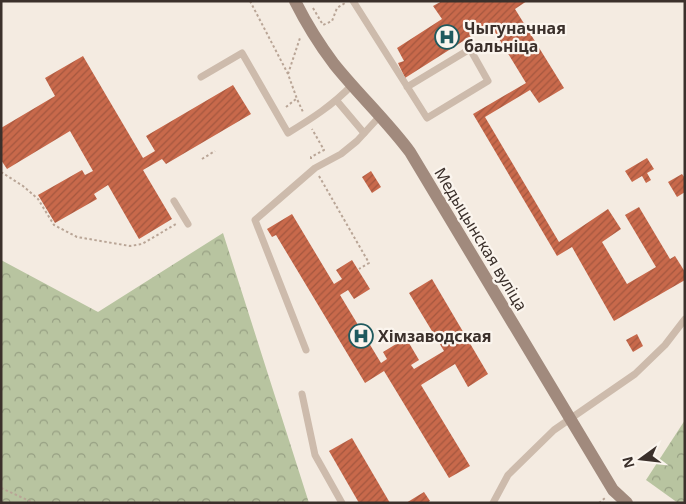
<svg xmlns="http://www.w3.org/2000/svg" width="686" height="504" font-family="'Noto Sans',sans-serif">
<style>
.forest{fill:url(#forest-crowns)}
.building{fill:url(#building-hatch)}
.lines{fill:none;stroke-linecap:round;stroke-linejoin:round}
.path{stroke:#b9a596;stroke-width:2;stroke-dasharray:2.5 2.5;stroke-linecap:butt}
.lane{stroke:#cdbbac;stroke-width:7}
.secondary{stroke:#a18a7d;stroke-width:12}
.labels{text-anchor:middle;stroke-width:4.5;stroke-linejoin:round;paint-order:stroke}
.poi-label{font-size:16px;font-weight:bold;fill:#3b302b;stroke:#fbf5ee;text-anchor:start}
.street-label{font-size:16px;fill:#3b302b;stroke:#fbf5ee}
</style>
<defs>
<pattern id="forest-crowns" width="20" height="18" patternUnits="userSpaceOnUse" patternTransform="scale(1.25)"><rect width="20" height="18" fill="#b8c4a0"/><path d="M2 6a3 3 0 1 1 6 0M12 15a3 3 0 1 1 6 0" fill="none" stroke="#97a083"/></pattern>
<pattern id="building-hatch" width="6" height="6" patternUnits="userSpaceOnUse" patternTransform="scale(1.25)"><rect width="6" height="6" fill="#c8694b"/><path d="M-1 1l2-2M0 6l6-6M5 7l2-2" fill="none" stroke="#a4573f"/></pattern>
</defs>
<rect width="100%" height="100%" fill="#f4ebe1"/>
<g class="forest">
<polygon points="223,233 309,503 1,503 1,260 98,312"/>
<polygon points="685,420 685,503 678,503 646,480"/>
</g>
<g class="building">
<polygon points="442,1 527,1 515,9 564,88 539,103 530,90 485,117 559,242 608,209 621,229 602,242 627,284 656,267 625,215 639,207 670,259 675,256 685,272 685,280 614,321 572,247 557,256 473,114 526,83 490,24 405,78 398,63 404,61 397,48 442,19 433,6"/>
<polygon points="83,56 143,158 155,151 146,136 233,85 251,114 166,164 162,159 143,170 172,219 139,239 108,185 94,194 97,199 55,223 38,195 82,170 85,175 93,171 70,131 7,169 1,160 1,128 55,96 45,78"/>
<polygon points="647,158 654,169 647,173 651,180 646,183 642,176 632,182 625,171"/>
<polygon points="371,171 381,187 372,193 362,177"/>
<polygon points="682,174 685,178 685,192 677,197 668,182"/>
<polygon points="292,214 334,284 342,279 336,270 352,260 370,289 354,299 348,290 340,295 381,363 387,359 383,352 406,338 419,360 411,365 414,369 444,351 409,293 432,279 488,374 468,387 455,364 421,385 470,466 449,478 384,371 365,383 276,235 272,237 267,229"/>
<polygon points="637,334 643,346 633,352 626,340"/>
<polygon points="352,438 390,503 359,503 329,451"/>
<polygon points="424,492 430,501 427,503 406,503"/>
</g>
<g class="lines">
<g class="path">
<polyline points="250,1 288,74 297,99 303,112"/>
<polyline points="313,8 323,25 332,21 337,8 345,3"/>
<polyline points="288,74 300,38"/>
<polyline points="286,107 296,99"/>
<polyline points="202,159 215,151"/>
<polyline points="311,159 311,157 324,150 312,129"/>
<polyline points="1,172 23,186 38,199 54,225 77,237 130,246 142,244 176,224"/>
<polyline points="319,176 369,263 359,269"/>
<polyline points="1,488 34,503"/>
<polyline points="599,503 605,498"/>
</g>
<g class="lane">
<polyline points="353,1 427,118 488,81 470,49 407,87"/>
<path d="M201 77 242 53 288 133C311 119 333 105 352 85"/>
<polyline points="337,101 364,133"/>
<polyline points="174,201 188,224"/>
<polyline points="306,350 255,220 315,168 341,154 357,141 380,116"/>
<polyline points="302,394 315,455 342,503"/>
<polyline points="493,503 508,475 554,430 635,374 665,345 685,319"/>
</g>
<path class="secondary" d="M295 1C306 23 319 44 334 64 358 94 387 121 410 152L613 490 627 503"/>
</g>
<defs>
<g id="hospital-ring" transform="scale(1.25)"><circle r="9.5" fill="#fbf5ee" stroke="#1f5a5e" stroke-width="1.5"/><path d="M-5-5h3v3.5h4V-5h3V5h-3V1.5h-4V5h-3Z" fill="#1f5a5e"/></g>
</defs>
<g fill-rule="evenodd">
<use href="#hospital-ring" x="447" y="37"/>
<use href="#hospital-ring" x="361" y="336"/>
</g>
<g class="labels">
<g class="poi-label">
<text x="464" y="34">Чыгуначная<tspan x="464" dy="18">бальніца</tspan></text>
<text x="378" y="342">Хімзаводская</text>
</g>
<g class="street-label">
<text transform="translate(481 239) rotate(59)" y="6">Медыцынская вуліца</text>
</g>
</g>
<rect width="686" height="504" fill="none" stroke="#3b302b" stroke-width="5"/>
<g transform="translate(641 459) rotate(255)" stroke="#fbf5ee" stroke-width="4" paint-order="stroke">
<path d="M0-4L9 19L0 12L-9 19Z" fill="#3b302b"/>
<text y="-8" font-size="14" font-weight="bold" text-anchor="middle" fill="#3b302b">N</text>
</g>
</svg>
